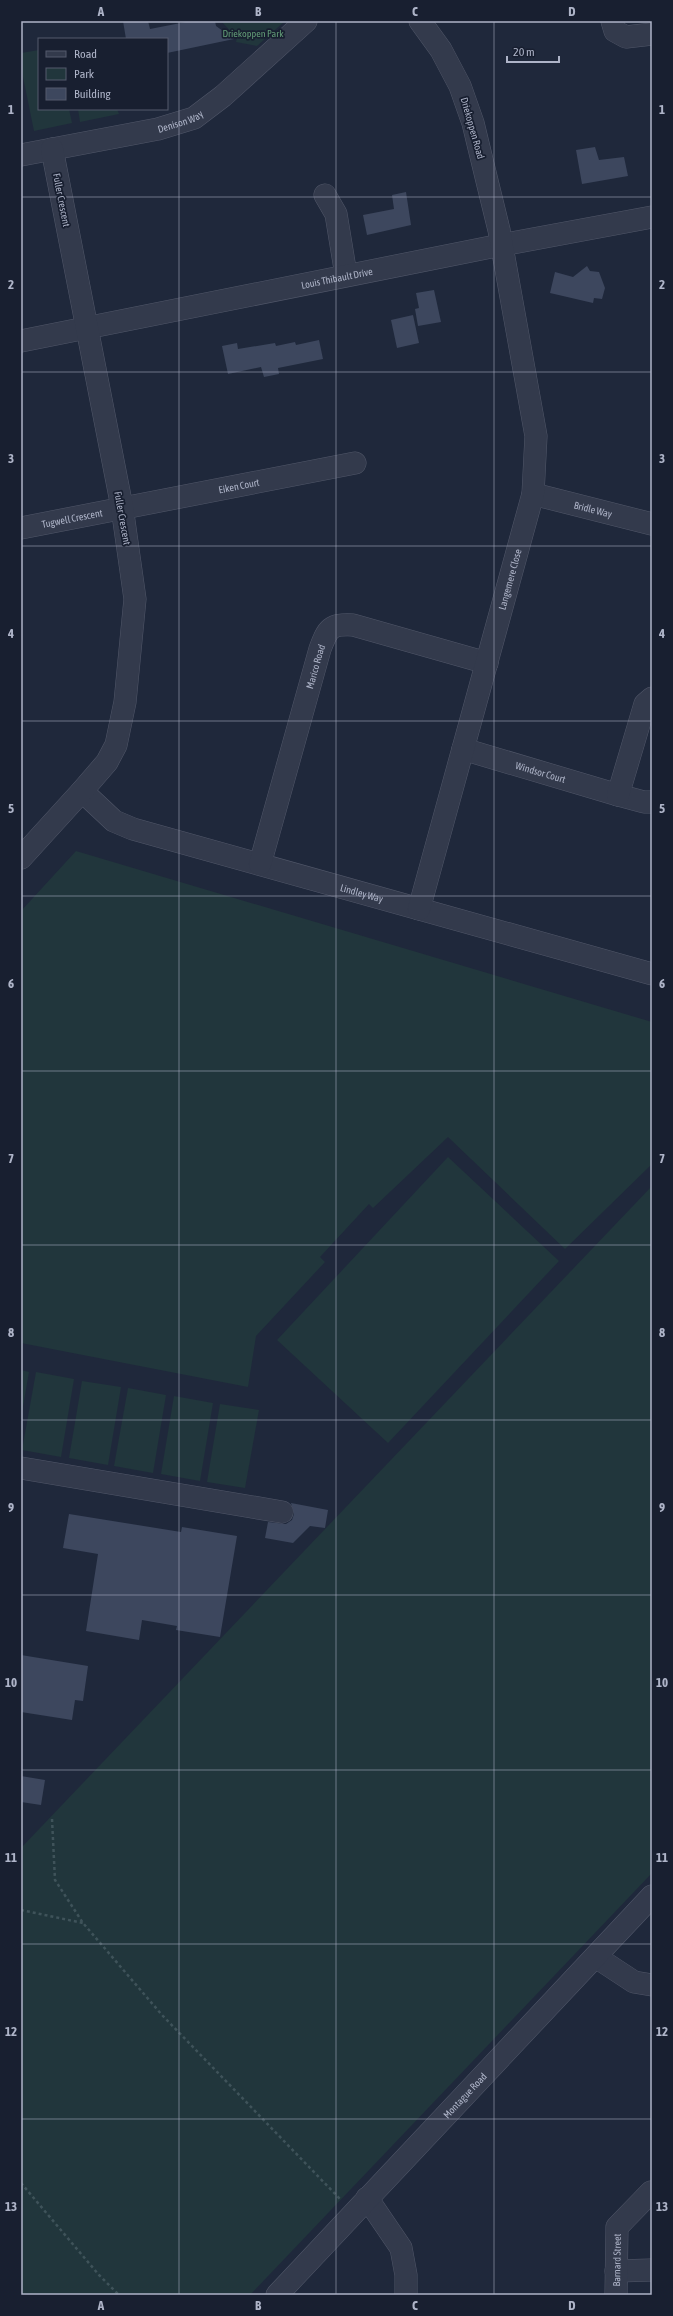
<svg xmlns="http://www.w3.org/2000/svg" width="673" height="2316" font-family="'Asap Condensed',sans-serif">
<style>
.green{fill:#21363c}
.building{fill:#3d475e}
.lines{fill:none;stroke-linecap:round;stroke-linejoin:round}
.minor-casing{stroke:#515769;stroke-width:23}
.path{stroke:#3f535a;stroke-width:2.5;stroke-dasharray:3 3;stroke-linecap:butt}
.minor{stroke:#333a4c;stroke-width:22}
.grid{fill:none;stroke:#aeb4c8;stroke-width:1;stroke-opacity:0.55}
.labels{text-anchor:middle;stroke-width:3.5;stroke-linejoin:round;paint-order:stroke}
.park-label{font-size:10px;fill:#629b76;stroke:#181f30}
.street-label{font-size:10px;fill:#aeb4c8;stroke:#181f30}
.neatline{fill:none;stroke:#aeb4c8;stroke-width:1.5}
.grid-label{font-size:13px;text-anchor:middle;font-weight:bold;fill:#aeb4c8}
</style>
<rect width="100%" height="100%" fill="#1f283b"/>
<g class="green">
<polygon points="221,21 285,21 257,46 236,42 237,38"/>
<polygon points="39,50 39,109 69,109 72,123 34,131 21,67 21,53"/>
<polygon points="78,109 117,109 119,114 80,122"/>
<polygon points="76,851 652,1022 652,1164 565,1249 448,1137 373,1208 369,1204 320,1257 325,1262 256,1336 248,1387 21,1343 21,911"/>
<polygon points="448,1157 559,1261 388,1443 277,1340"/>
<polygon points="652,1186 652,1873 250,2295 21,2295 21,1848"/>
<polygon points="21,1370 29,1372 21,1418"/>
<polygon points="36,1372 74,1379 61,1457 22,1450"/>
<polygon points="82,1381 121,1387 108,1465 69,1458"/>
<polygon points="128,1388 166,1395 153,1473 114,1466"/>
<polygon points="174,1396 213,1403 200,1481 161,1474"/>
<polygon points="220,1404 259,1410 245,1488 207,1482"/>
</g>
<g class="building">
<polygon points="123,21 148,21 150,29 191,21 215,21 216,26 234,39 167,53 167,39 126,39"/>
<polygon points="595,147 599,160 624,157 628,176 582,184 576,150"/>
<polygon points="406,192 411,225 367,235 363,215 394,209 392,195"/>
<polygon points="587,266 590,271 599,272 605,288 602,299 594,298 593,303 550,293 555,272 573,277"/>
<polygon points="434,290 441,322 418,326 415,309 419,308 416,293"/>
<polygon points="413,315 419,343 397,348 391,320"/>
<polygon points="319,340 323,359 278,368 279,374 264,377 261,367 228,374 222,346 237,343 238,349 275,343 276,346 295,342 296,345"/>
<polygon points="291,1503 328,1510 325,1528 310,1526 293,1543 265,1538 268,1522 286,1524 292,1520 294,1514"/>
<polygon points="69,1514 181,1532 182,1527 237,1536 220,1637 176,1630 177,1626 142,1620 139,1640 86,1631 98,1554 63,1548"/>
<polygon points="21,1655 88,1666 83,1701 75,1700 72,1720 21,1712"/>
<polygon points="21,1776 45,1780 41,1805 21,1802"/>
</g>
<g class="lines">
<g class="minor-casing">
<g id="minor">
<polyline points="612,21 615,31 626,37 652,34"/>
<path id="s1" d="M21 155 158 129 194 118 223 96 306 21"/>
<polyline points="325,195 336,214 346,275"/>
<path id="s2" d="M21 341 501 245 652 217"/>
<path id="s3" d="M533 494 652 524"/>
<path id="s4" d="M21 528 355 463"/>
<path id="s5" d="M463 749 618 795 644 802H652"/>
<path id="s6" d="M82 791 114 821 133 829 652 974"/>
<polyline points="618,795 645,704 652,698"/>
<polyline points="21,858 82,791 107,762 116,745 125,702 135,599 122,507 52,149"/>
<path id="s7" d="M260 864 320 649C328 628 330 624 353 625L487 663"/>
<path id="s8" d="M419 909 533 494 536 436 499 230 488 185 473 123 460 86 441 50 420 21"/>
<polyline points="21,1468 282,1512"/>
<polyline points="596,1957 634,1982 652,1985"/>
<polyline points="367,2198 401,2248 406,2275 406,2295"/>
<polyline points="616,2271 652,2270"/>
<path id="s9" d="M277 2295 652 1896"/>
<path id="s10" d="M616 2295 617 2227 651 2192"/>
</g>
</g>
<g class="path">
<polyline points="52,1819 55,1880 83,1923 162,2015 341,2200"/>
<polyline points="21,1910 83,1923"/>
<polyline points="21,2183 99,2275 119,2295"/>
</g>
<use href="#minor" class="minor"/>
</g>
<path class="grid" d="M179 21V2295M336 21V2295M494 21V2295M21 197H652M21 372H652M21 546H652M21 721H652M21 896H652M21 1071H652M21 1245H652M21 1420H652M21 1595H652M21 1770H652M21 1944H652M21 2119H652"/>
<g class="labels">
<g class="park-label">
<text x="253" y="37">Driekoppen Park</text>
</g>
<g class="street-label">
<text dy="4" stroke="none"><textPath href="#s1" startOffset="163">Denison Way</textPath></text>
<text transform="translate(473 128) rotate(74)" y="4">Driekoppen Road</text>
<text transform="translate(62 200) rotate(79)" y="4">Fuller Crescent</text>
<text dy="4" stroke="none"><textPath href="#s2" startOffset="322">Louis Thibault Drive</textPath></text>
<text dy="4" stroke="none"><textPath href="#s4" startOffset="222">Eiken Court</textPath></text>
<text dy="4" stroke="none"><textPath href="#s3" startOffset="62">Bridle Way</textPath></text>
<text dy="4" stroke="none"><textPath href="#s4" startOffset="52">Tugwell Crescent</textPath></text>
<text transform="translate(123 518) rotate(80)" y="4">Fuller Crescent</text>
<text dy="4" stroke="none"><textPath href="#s8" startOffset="342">Langemere Close</textPath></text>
<text dy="4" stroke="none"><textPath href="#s7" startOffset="205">Marico Road</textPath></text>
<text dy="4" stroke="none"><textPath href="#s5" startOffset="81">Windsor Court</textPath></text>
<text dy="4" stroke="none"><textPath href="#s6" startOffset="302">Lindley Way</textPath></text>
<text dy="4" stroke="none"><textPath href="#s9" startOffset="274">Montague Road</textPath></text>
<text dy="4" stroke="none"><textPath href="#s10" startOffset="35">Barnard Street</textPath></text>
</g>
</g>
<rect width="673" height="2316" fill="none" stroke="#181f30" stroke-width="44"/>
<rect x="38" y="38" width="130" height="72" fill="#181f30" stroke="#545b6d"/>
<rect x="46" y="51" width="20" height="6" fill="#333a4c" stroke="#545b6d"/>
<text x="74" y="58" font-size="12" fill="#aeb4c8">Road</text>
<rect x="46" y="68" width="20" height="12" fill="#21363c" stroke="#545b6d"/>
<text x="74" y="78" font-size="12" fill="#aeb4c8">Park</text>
<rect x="46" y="88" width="20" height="12" fill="#3d475e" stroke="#545b6d"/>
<text x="74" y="98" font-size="12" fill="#aeb4c8">Building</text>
<path d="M507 56v6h52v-6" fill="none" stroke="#aeb4c8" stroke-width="2"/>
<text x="513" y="56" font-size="12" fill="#aeb4c8" stroke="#181f30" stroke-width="3" paint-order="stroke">20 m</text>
<rect x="22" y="22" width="629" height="2272" class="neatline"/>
<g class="grid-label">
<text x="101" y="16">A</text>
<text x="258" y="16">B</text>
<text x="415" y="16">C</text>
<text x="572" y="16">D</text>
<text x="11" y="114">1</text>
<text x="662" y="114">1</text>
<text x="11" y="289">2</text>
<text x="662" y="289">2</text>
<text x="11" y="463">3</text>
<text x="662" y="463">3</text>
<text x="11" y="638">4</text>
<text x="662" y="638">4</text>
<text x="11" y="813">5</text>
<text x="662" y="813">5</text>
<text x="11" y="988">6</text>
<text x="662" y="988">6</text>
<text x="11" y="1163">7</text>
<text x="662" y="1163">7</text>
<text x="11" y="1337">8</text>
<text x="662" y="1337">8</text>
<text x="11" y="1512">9</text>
<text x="662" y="1512">9</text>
<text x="11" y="1687">10</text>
<text x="662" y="1687">10</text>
<text x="11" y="1862">11</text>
<text x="662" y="1862">11</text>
<text x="11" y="2036">12</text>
<text x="662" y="2036">12</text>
<text x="11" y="2211">13</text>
<text x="662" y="2211">13</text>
<text x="101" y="2310">A</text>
<text x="258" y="2310">B</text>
<text x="415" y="2310">C</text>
<text x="572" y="2310">D</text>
</g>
</svg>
